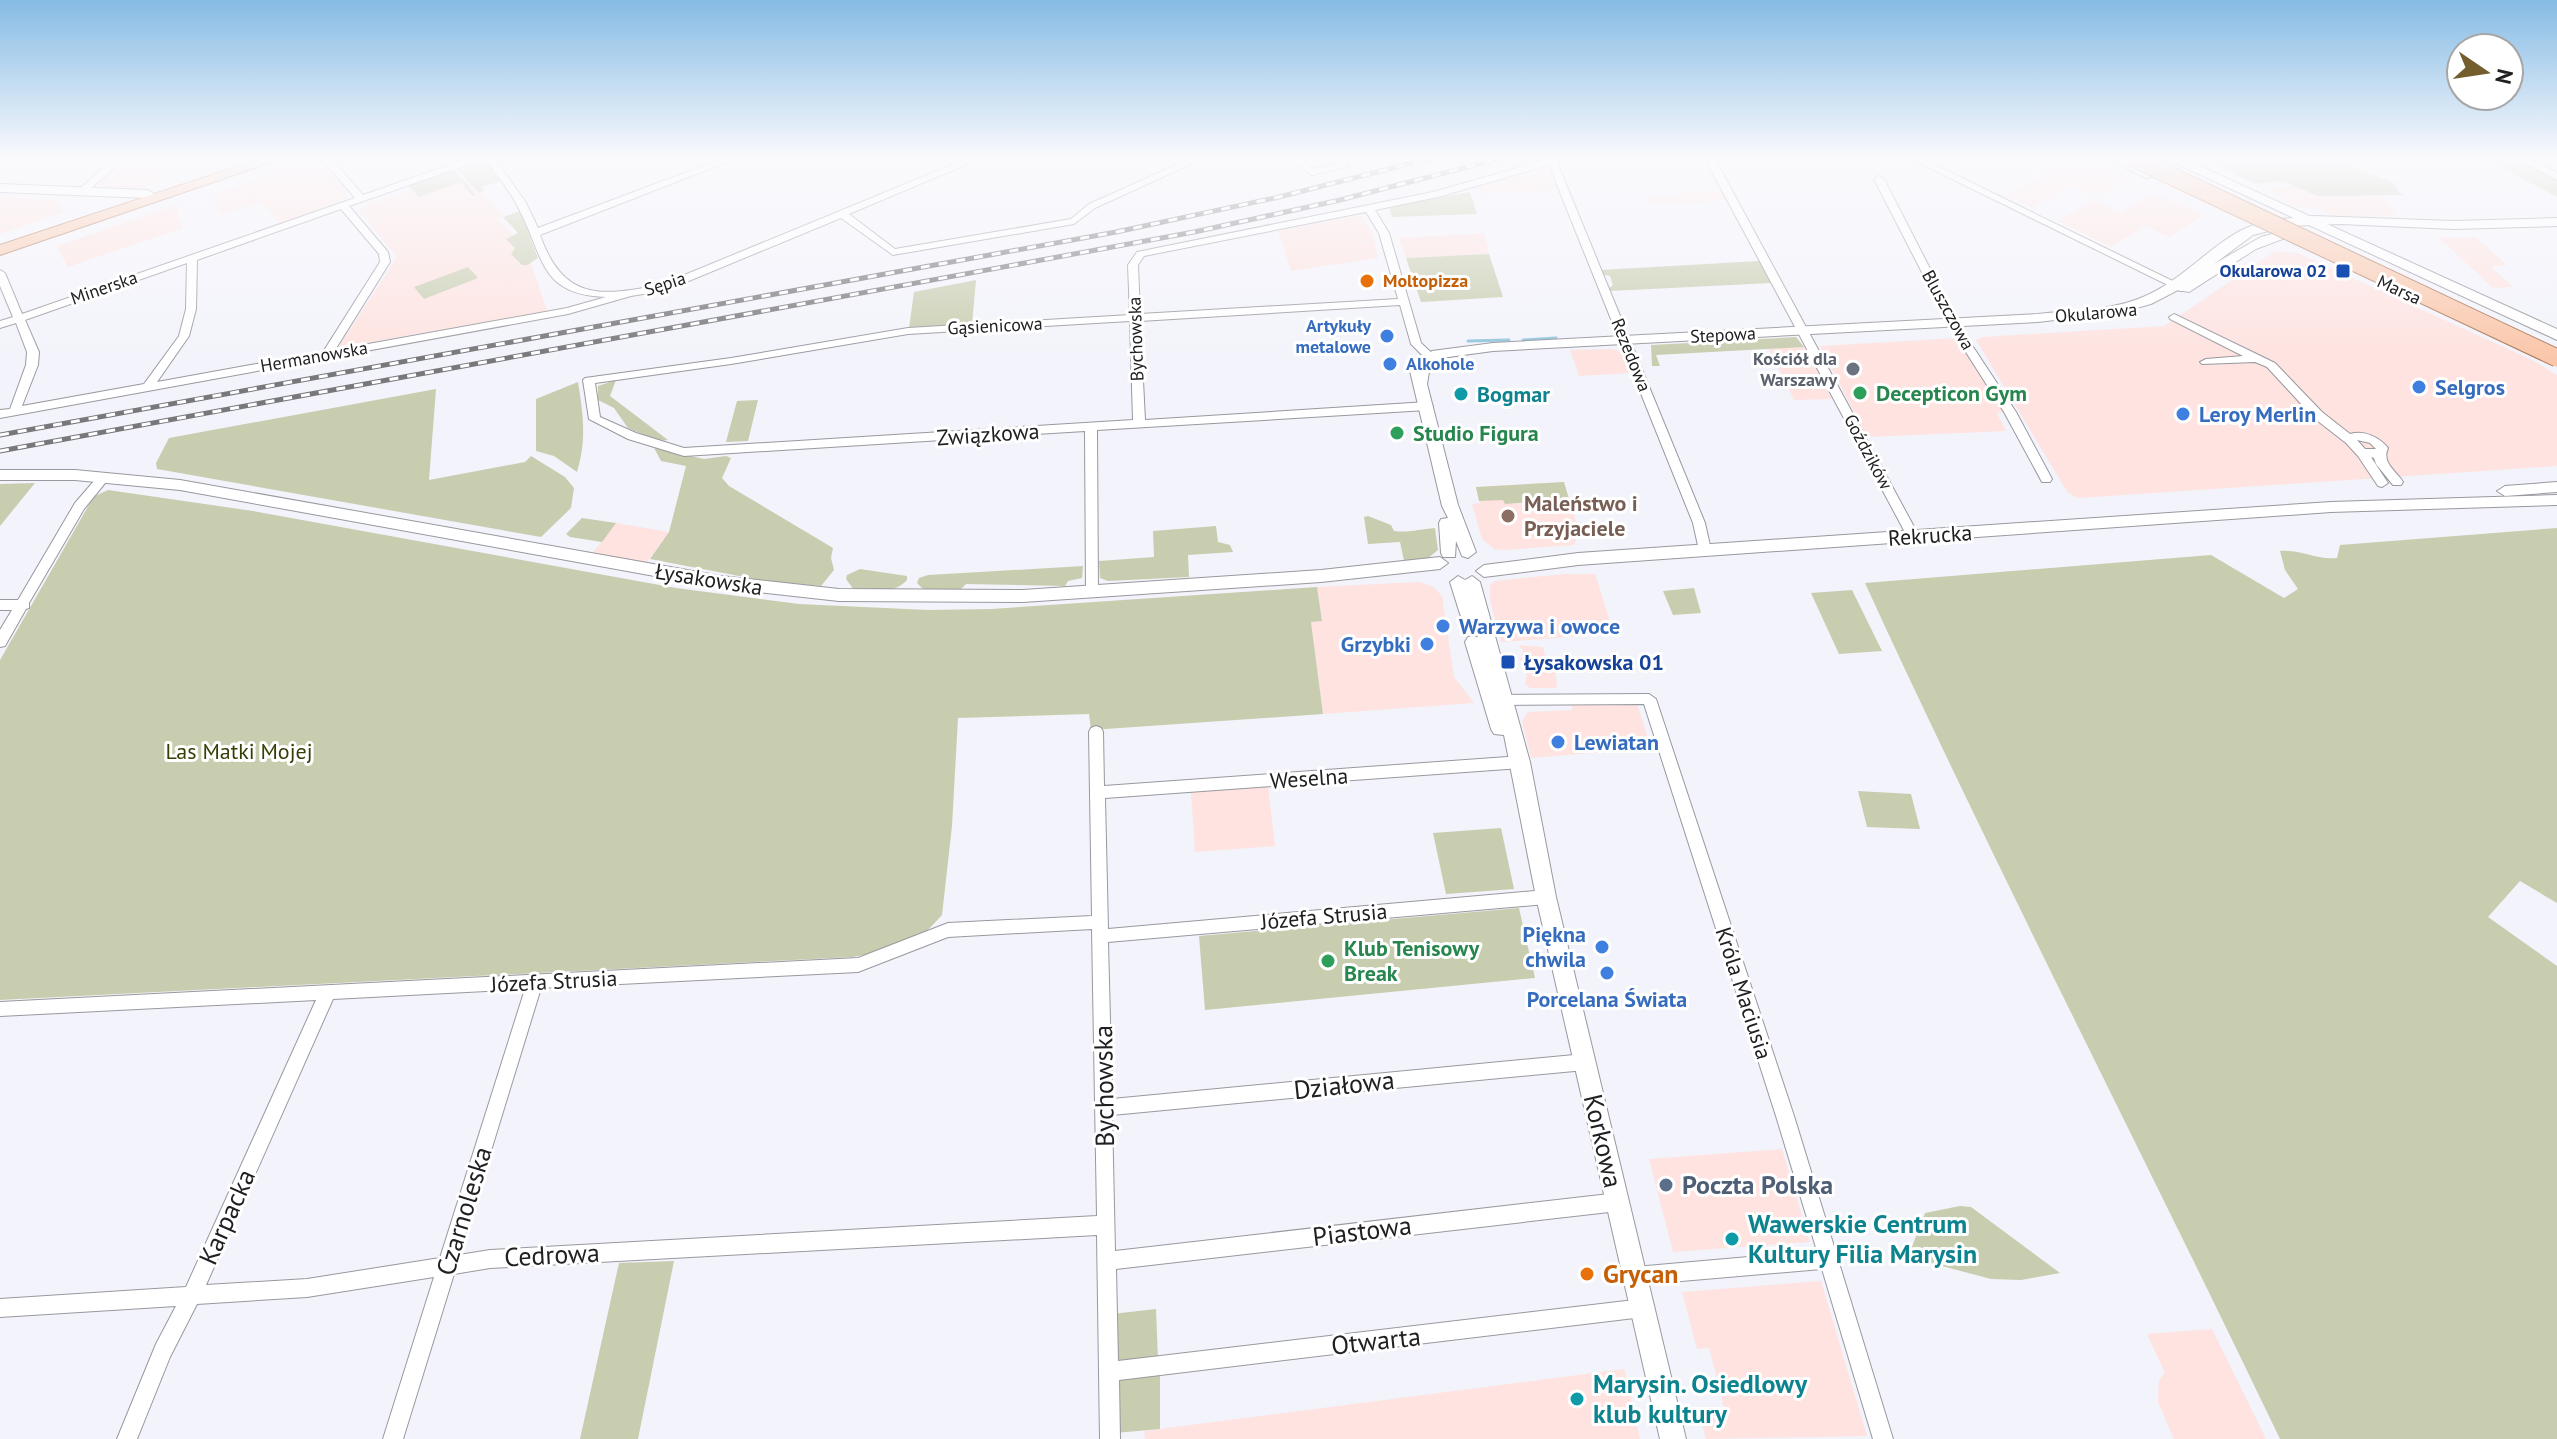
<svg xmlns="http://www.w3.org/2000/svg" width="2557" height="1439" font-family="'PT Sans',sans-serif">
<style>
.commercial{fill:#fee3e0}
.green{fill:#c8cdaf}
.lines{fill:none;stroke-linecap:round;stroke-linejoin:round}
.stream{stroke:#93c6dd;stroke-width:3}
.minor-casing{stroke:#98989f;stroke-width:2}
.tertiary-casing{stroke:#98989f;stroke-width:2}
.secondary-casing{stroke:#98989f;stroke-width:2}
.primary-casing{stroke:#ab7455;stroke-width:2}
.minor{fill:#fff;fill-rule:evenodd}
.tertiary{fill:#fff;fill-rule:evenodd}
.secondary{fill:#fff;fill-rule:evenodd}
.primary{fill:#fac7aa;fill-rule:evenodd}
.rail-casing{stroke:#77777c;stroke-width:5}
.rail{stroke:#fff;stroke-width:3;stroke-dasharray:9;stroke-linecap:butt}
.primary-bridge-casing{stroke:#ab7455;stroke-width:19;stroke-linecap:butt}
.primary-bridge{stroke:#fac7aa;stroke-width:17}
.transit-dot{fill:#1a4fb4;stroke:#fff;stroke-width:3}
.food-dot{fill:#e8710a;stroke:#fff;stroke-width:3}
.shop-dot{fill:#3f7fe0;stroke:#fff;stroke-width:3}
.worship-dot{fill:#6b7280;stroke:#fff;stroke-width:3}
.leisure-dot{fill:#2e9e5b;stroke:#fff;stroke-width:3}
.culture-dot{fill:#0f9aa8;stroke:#fff;stroke-width:3}
.education-dot{fill:#8d6e63;stroke:#fff;stroke-width:3}
.service-dot{fill:#5c6f8a;stroke:#fff;stroke-width:3}
.labels{text-anchor:middle;stroke-width:6;stroke-linejoin:round;paint-order:stroke}
.far-transit-label{font-size:18px;font-weight:bold;fill:#164399;stroke:#fff;text-anchor:end}
.far-food-label{font-size:18px;font-weight:bold;fill:#c56008;stroke:#fff;text-anchor:start}
.far-street-label{font-size:18px;fill:#202022;stroke:#fff}
.far-shop-label{font-size:18px;font-weight:bold;fill:#366cbe;stroke:#fff;text-anchor:end}
.far-worship-label{font-size:18px;font-weight:bold;fill:#5b616d;stroke:#fff;text-anchor:end}
.shop-label{font-size:22px;font-weight:bold;fill:#366cbe;stroke:#fff;text-anchor:start}
.leisure-label{font-size:22px;font-weight:bold;fill:#27864d;stroke:#fff;text-anchor:start}
.culture-label{font-size:22px;font-weight:bold;fill:#0d838f;stroke:#fff;text-anchor:start}
.street-label{font-size:22px;fill:#202022;stroke:#fff}
.education-label{font-size:22px;font-weight:bold;fill:#785e54;stroke:#fff;text-anchor:start}
.transit-label{font-size:22px;font-weight:bold;fill:#164399;stroke:#fff;text-anchor:start}
.park-label{font-size:22px;fill:#383d05;stroke:#fff}
.near-street-label{font-size:26px;fill:#202022;stroke:#fff}
.near-service-label{font-size:26px;font-weight:bold;fill:#4e5e75;stroke:#fff;text-anchor:start}
.near-culture-label{font-size:26px;font-weight:bold;fill:#0d838f;stroke:#fff;text-anchor:start}
.near-food-label{font-size:26px;font-weight:bold;fill:#c56008;stroke:#fff;text-anchor:start}
</style>
<rect width="100%" height="100%" fill="#f3f3fb"/>
<g class="commercial">
<polygon points="128,157 171,157 156,162 168,180 141,189 94,186"/>
<polygon points="314,157 318,157 349,195 346,200 279,223 261,202 222,215 209,196"/>
<polygon points="2029,157 2080,157 2127,180 2097,197 2071,185 2032,208 2007,196 2045,174 2021,162"/>
<polygon points="1542,167 1549,169 1557,190 1479,194 1476,186"/>
<polygon points="459,172 505,216 498,219 526,248 547,311 338,348 397,257 359,211 363,206"/>
<polygon points="2292,185 2317,196 2377,194 2398,215 2331,216 2322,210 2292,206 2265,189"/>
<polygon points="1721,190 1727,200 1652,205 1648,197 1673,196 1678,192"/>
<polygon points="2151,193 2204,215 2169,237 2145,226 2111,247 2058,221 2094,199 2121,212"/>
<polygon points="0,197 57,200 64,212 0,234"/>
<polygon points="176,205 183,228 68,267 57,246"/>
<polygon points="1362,215 1372,232 1378,258 1291,271 1278,231"/>
<polygon points="1484,233 1489,254 1406,258 1399,238"/>
<polygon points="2475,237 2507,265 2491,267 2513,287 2493,288 2439,238"/>
<polygon points="2275,251 2298,253 2532,360 2557,375 2557,466 2079,498 2068,493 1976,340 1982,337 2164,326"/>
<polygon points="1956,338 2004,412 1997,413 2006,431 1867,437 1820,346"/>
<polygon points="1804,347 1832,399 1794,400 1769,349"/>
<polygon points="1612,349 1622,352 1630,373 1579,376 1570,350"/>
<polygon points="1564,482 1579,531 1574,545 1504,550 1494,549 1482,539 1472,504 1480,503 1476,487"/>
<polygon points="616,523 669,532 646,563 592,554"/>
<polygon points="1563,574 1595,574 1614,634 1501,642 1490,600 1490,585 1495,581"/>
<polygon points="1419,582 1432,586 1442,596 1454,677 1474,703 1323,714 1311,621 1322,620 1317,587"/>
<polygon points="1518,645 1543,647 1547,664 1555,666 1557,688 1530,688 1525,684 1528,667 1520,660 1523,650"/>
<polygon points="1572,703 1637,704 1651,748 1531,758 1522,721 1528,712 1572,710"/>
<polygon points="1268,786 1275,846 1195,852 1191,792"/>
<polygon points="1782,1149 1810,1242 1673,1252 1649,1159"/>
<polygon points="1821,1281 1867,1436 1706,1439 1700,1414 1724,1410 1721,1394 1709,1348 1697,1349 1682,1292"/>
<polygon points="2212,1329 2266,1439 2174,1439 2158,1402 2159,1380 2165,1373 2147,1334"/>
<polygon points="1624,1369 1640,1439 1145,1439 1144,1431"/>
</g>
<g class="green">
<polygon points="2209,157 2331,157 2394,183 2399,193 2404,195 2317,196 2283,181 2254,184 2205,159"/>
<polygon points="2481,157 2512,157 2557,180 2557,197"/>
<polygon points="475,162 487,163 500,181 482,187 484,191 479,193 456,168"/>
<polygon points="453,169 476,195 473,196 460,182 419,197 408,185"/>
<polygon points="1470,192 1477,214 1392,217 1389,206"/>
<polygon points="520,211 538,258 527,265 522,265 511,254 515,248 506,239 518,233 503,217"/>
<polygon points="1489,254 1503,297 1421,302 1406,258"/>
<polygon points="1759,261 1771,283 1610,291 1609,288 1613,285 1610,276 1604,275 1601,270"/>
<polygon points="468,267 478,278 424,299 414,287"/>
<polygon points="976,280 972,324 909,328 914,292"/>
<polygon points="1796,337 1804,347 1656,355 1660,366 1652,366 1651,345"/>
<polygon points="616,380 610,396 668,440 658,441 628,428 614,408 598,400 598,386"/>
<path d="M578 382C583 414 587 440 577 472L554 456 536 451V399Z"/>
<polygon points="436,389 429,480 525,462 531,456 565,477 574,488 571,508 541,537 157,469 156,463 169,438"/>
<polygon points="758,400 748,441 726,442 737,401"/>
<polygon points="654,448 704,459 726,456 731,458 722,478 729,486 833,548 831,558 834,570 821,586 765,581 650,559 669,532 686,466 661,461"/>
<polygon points="1564,482 1569,499 1505,504 1503,500 1479,501 1476,487"/>
<polygon points="35,483 0,526 0,484"/>
<polygon points="108,490 253,511 676,588 799,604 928,610 991,609 1317,587 1322,621 1311,622 1323,714 1091,730 1089,714 958,718 952,826 942,915 927,931 873,953 853,957 0,1000 0,660 90,503 95,496"/>
<path d="M1368 516 1391 525 1394 531C1409 533 1420 529 1435 528L1438 550 1427 559 1404 561 1400 542 1368 544 1364 517Z"/>
<polygon points="582,518 616,523 602,542 570,537 566,534"/>
<polygon points="1216,526 1218,542 1230,545 1233,552 1188,555 1189,577 1108,581 1100,578 1099,561 1154,557 1153,531"/>
<path d="M2557 528V903L2520 881 2488 917 2557 966V1439H2280C2143 1153 1997 871 1865 583L2211 555 2284 598 2298 589 2285 570 2280 551C2301 549 2315 560 2337 558L2340 545Z"/>
<polygon points="1083,566 1082,578 1068,581 1065,586 966,584 957,593 926,592 917,583 919,578 928,575"/>
<path d="M860 569 907 576V580C894 595 872 591 854 590L846 579 847 575Z"/>
<polygon points="1694,588 1701,613 1673,615 1663,591"/>
<polygon points="1852,590 1882,651 1839,654 1811,593"/>
<polygon points="1858,791 1911,794 1920,829 1867,827"/>
<polygon points="1501,828 1514,889 1446,894 1433,833"/>
<polygon points="1519,908 1535,978 1205,1010 1199,936"/>
<polygon points="1960,1206 1971,1207 2060,1273 2021,1280 1991,1279 1908,1257 1925,1213"/>
<polygon points="674,1261 638,1439 580,1439 619,1263"/>
<polygon points="1156,1309 1158,1360 1114,1361 1112,1314"/>
<polygon points="1160,1372 1160,1429 1115,1433 1114,1389 1124,1376"/>
</g>
<g class="lines">
<g class="stream">
<polyline points="1523,340 1556,338"/>
<polyline points="1468,341 1509,340"/>
</g>
<g class="minor-casing">
<g id="minor">
<polygon points="116,157 127,157 84,194 78,194 78,190"/>
<path d="M320 157H330L363 195 472 157H493L525 201 538 228 727 157H740L540 235C563 300 599 297 660 285L971 157H984L849 214 895 249 1071 219 1089 204 1194 157H1206L1095 208 1074 224 893 255 841 218 667 290 631 296 568 314 0 418V410L10 409 26 365 27 352 16 323 0 328V321L13 317 0 286V270L5 273 22 314 355 198ZM484 159C497 175 511 192 520 211 544 258 540 295 606 297L567 308 335 350 390 262 388 252 349 206ZM341 209 379 254 380 262 323 352 157 382 189 336 196 309 197 260ZM187 263 186 309 179 336 144 384 22 406 38 365 39 352 25 320Z"/>
<polygon points="1287,157 1298,157 1314,169 1338,164 1333,157 1343,157 1349,166 1312,175"/>
<path d="M1556 157H1571L1557 162 1705 523 1711 550 1709 553 1705 554 1699 550 1693 523 1549 165 1438 197 1375 210 1389 233 1421 343 1435 356V360H1427L1411 344 1400 305 1140 321 1145 420 1427 402 1433 406 1427 410 1097 430 1098 592 1092 597 1086 592 1085 431 684 456 628 439 589 419 583 380 585 378 731 358 908 328 1130 315 1128 265 1137 252 1433 192ZM1366 212 1379 233 1398 299 1140 314 1138 265 1144 256ZM1130 321 1133 420 684 448 636 433 600 417 595 383 731 364 908 334Z"/>
<polygon points="1704,157 1714,157 1919,536 1917,539 1909,539 1907,536"/>
<polygon points="1907,157 1919,157 2189,289 2188,291 2180,291"/>
<polygon points="2514,157 2526,157 2557,173 2557,180"/>
<polygon points="1879,176 1884,179 1960,327 2016,412 2052,479 2050,482 2042,482 2004,412 1950,327 1874,179"/>
<path d="M2174 314 2275 363 2322 412 2350 434C2364 430 2379 437 2388 448 2382 461 2393 469 2401 479L2403 482 2401 485H2393L2376 464 2374 458 2371 457 2388 483 2382 487 2378 486 2358 456 2346 443 2314 418 2267 367 2255 362 2202 364 2200 362 2206 359 2243 356 2170 319 2169 317ZM2357 440 2370 443 2376 449H2365Z"/>
<polygon points="104,473 110,477 84,509 29,603 29,608 26,609 5,646 0,647 0,630 12,610 0,610 0,600 18,600 75,503 100,474"/>
<polygon points="1649,694 1656,699 1794,1116 1893,1439 1873,1439 1822,1269 1635,1285 1628,1283 1626,1276 1628,1269 1635,1267 1817,1251 1776,1116 1644,704 1497,705 1490,700 1497,695"/>
<path d="M1096 726 1101 728 1103 732 1104 786 1521 756 1526 758 1528 762 1526 766 1521 768 1105 798 1108 929 1546 890 1551 892 1554 897 1551 902 1546 904 1108 942 1112 1099 1585 1054 1591 1056 1593 1062 1591 1068 1585 1070 1112 1115 1115 1251 1618 1193 1624 1196 1627 1202 1624 1208 1618 1211 1116 1269 1118 1361 1643 1299 1650 1301 1652 1308 1650 1315 1643 1317 1119 1380 1120 1439H1100L1097 1235 490 1268 454 1274 403 1439H383L434 1277 307 1297 197 1304 170 1357 137 1439H117L156 1344 176 1306 0 1317V1299L186 1287 316 1000 0 1016V1002L858 958 948 923 1092 916 1089 732 1091 728ZM1092 929 1097 1216 490 1250 459 1255 541 988 858 972 948 937ZM525 989 440 1258 307 1279 206 1285 333 999Z"/>
</g>
</g>
<g class="tertiary-casing">
<g id="tertiary">
<polygon points="0,184 148,190 154,194 148,198 0,192"/>
<path d="M2314 216 2454 221 2557 218V226L2454 229 2340 224 2288 226 2253 235 2214 264 2261 237 2295 228 2301 232 2256 249 2189 292 2178 290 2151 304 2122 312 2038 322 1493 351 1441 358 1430 366 1427 384 1458 505 1476 552 1468 558 1462 556 1456 541 1455 557H1443L1441 553 1439 523 1441 519 1448 518 1442 506 1410 371 1432 351 1493 343 2038 314C2071 310 2111 311 2143 297 2182 281 2211 244 2246 228 2267 219 2291 218 2314 216Z"/>
<polygon points="0,470 75,470 180,480 721,576 839,589 1023,590 1321,570 1440,557 1448,563 1440,569 1321,582 1023,602 839,601 721,588 180,490 75,480 0,480"/>
<polygon points="2557,482 2557,492 2505,496 2497,491 2505,486"/>
<polygon points="2557,495 2557,505 2331,512 1578,565 1484,577 1476,571 1484,565 1578,553 2331,502"/>
<polygon points="1458,576 1465,580 1472,576 1480,582 1530,762 1556,897 1686,1439 1660,1439 1536,897 1504,735 1494,734 1491,729 1465,642 1468,637 1478,637 1473,619 1462,618 1460,614 1450,582"/>
</g>
</g>
<g class="secondary-casing">
<g id="secondary">
<polygon points="2104,157 2122,157 2158,175 2146,178"/>
<polygon points="2162,157 2180,157 2557,329 2557,340"/>
</g>
</g>
<g class="primary-casing">
<polygon id="primary" points="266,157 287,157 0,255 0,245"/>
</g>
<use href="#minor" class="minor"/>
<use href="#tertiary" class="tertiary"/>
<use href="#secondary" class="secondary"/>
<use href="#primary" class="primary"/>
<g class="rail-casing">
<g id="rail">
<polyline points="0,435 1116,232 1279,197 1436,157"/>
<polyline points="0,451 1194,232 1340,200 1506,157"/>
</g>
</g>
<use href="#rail" class="rail"/>
<g class="primary-bridge-casing">
<polyline id="primary-bridge" points="2131,157 2557,358"/>
</g>
<use href="#primary-bridge" class="primary-bridge"/>
</g>
<linearGradient id="sky" x2="0" y2="1"><stop stop-color="#86bbe4"/><stop offset="0.44" stop-color="#fafafd"/><stop offset="1" stop-color="#fafafd" stop-opacity="0"/></linearGradient>
<rect width="2557" height="358" fill="url(#sky)"/>
<g class="transit-dot">
<rect x="2335" y="263" width="16" height="16" rx="4"/>
<rect x="1500" y="654" width="16" height="16" rx="4"/>
</g>
<g class="food-dot">
<circle cx="1367" cy="281" r="8"/>
<circle cx="1587" cy="1274" r="8"/>
</g>
<g class="shop-dot">
<circle cx="1387" cy="336" r="8"/>
<circle cx="1390" cy="364" r="8"/>
<circle cx="2419" cy="387" r="8"/>
<circle cx="2183" cy="414" r="8"/>
<circle cx="1443" cy="626" r="8"/>
<circle cx="1427" cy="644" r="8"/>
<circle cx="1558" cy="742" r="8"/>
<circle cx="1602" cy="947" r="8"/>
<circle cx="1607" cy="973" r="8"/>
</g>
<circle class="worship-dot" cx="1853" cy="369" r="8"/>
<g class="leisure-dot">
<circle cx="1860" cy="393" r="8"/>
<circle cx="1397" cy="433" r="8"/>
<circle cx="1328" cy="961" r="8"/>
</g>
<g class="culture-dot">
<circle cx="1461" cy="394" r="8"/>
<circle cx="1732" cy="1239" r="8"/>
<circle cx="1577" cy="1399" r="8"/>
</g>
<circle class="education-dot" cx="1508" cy="516" r="8"/>
<circle class="service-dot" cx="1666" cy="1185" r="8"/>
<g class="labels">
<g class="far-transit-label">
<text x="2327" y="277">Okularowa 02</text>
</g>
<g class="far-food-label">
<text x="1383" y="287">Moltopizza</text>
</g>
<g class="far-street-label">
<text transform="translate(665 284) rotate(-18)" y="6">Sępia</text>
<text transform="translate(104 288) rotate(-19)" y="6">Minerska</text>
<text transform="translate(2399 290) rotate(25)" y="6">Marsa</text>
<text transform="translate(1948 310) rotate(61)" y="6">Bluszczowa</text>
<text transform="translate(2096 313) rotate(-5)" y="6">Okularowa</text>
<text transform="translate(995 326) rotate(-3)" y="6">Gąsienicowa</text>
<text transform="translate(1723 335) rotate(-3)" y="6">Stepowa</text>
<text transform="translate(1136 339) rotate(-92)" y="6">Bychowska</text>
<text transform="translate(1631 355) rotate(68)" y="6">Rezedowa</text>
<text transform="translate(314 357) rotate(-10)" y="6">Hermanowska</text>
<text transform="translate(1868 452) rotate(62)" y="6">Goździków</text>
</g>
<g class="far-shop-label">
<text x="1371" y="332">Artykuły<tspan x="1371" dy="21">metalowe</tspan></text>
<text x="1406" y="370" text-anchor="start">Alkohole</text>
</g>
<g class="far-worship-label">
<text x="1837" y="365">Kościół dla<tspan x="1837" dy="21">Warszawy</tspan></text>
</g>
<g class="shop-label">
<text x="2435" y="395">Selgros</text>
<text x="2199" y="422">Leroy Merlin</text>
<text x="1459" y="634">Warzywa i owoce</text>
<text x="1411" y="652" text-anchor="end">Grzybki</text>
<text x="1574" y="750">Lewiatan</text>
<text x="1586" y="942" text-anchor="end">Piękna<tspan x="1586" dy="25">chwila</tspan></text>
<text x="1607" y="1007" text-anchor="middle">Porcelana Świata</text>
</g>
<g class="leisure-label">
<text x="1876" y="401">Decepticon Gym</text>
<text x="1413" y="441">Studio Figura</text>
<text x="1344" y="956">Klub Tenisowy<tspan x="1344" dy="25">Break</tspan></text>
</g>
<g class="culture-label">
<text x="1477" y="402">Bogmar</text>
</g>
<g class="street-label">
<text transform="translate(988 434) rotate(-4)" y="8">Związkowa</text>
<text transform="translate(1930 535) rotate(-4)" y="8">Rekrucka</text>
<text transform="translate(709 579) rotate(9)" y="8">Łysakowska</text>
<text transform="translate(1309 778) rotate(-4)" y="8">Weselna</text>
<text transform="translate(1324 916) rotate(-5)" y="8">Józefa Strusia</text>
<text transform="translate(554 981) rotate(-3)" y="8">Józefa Strusia</text>
<text transform="translate(1744 993) rotate(72)" y="8">Króla Maciusia</text>
</g>
<g class="education-label">
<text x="1524" y="511">Maleństwo i<tspan x="1524" dy="25">Przyjaciele</tspan></text>
</g>
<g class="transit-label">
<text x="1524" y="670">Łysakowska 01</text>
</g>
<g class="park-label">
<text x="239" y="759">Las Matki Mojej</text>
</g>
<g class="near-street-label">
<text transform="translate(1344 1085) rotate(-6)" y="9">Działowa</text>
<text transform="translate(1104 1086) rotate(-91)" y="9">Bychowska</text>
<text transform="translate(1603 1141) rotate(77)" y="9">Korkowa</text>
<text transform="translate(464 1211) rotate(-73)" y="9">Czarnoleska</text>
<text transform="translate(227 1217) rotate(-66)" y="9">Karpacka</text>
<text transform="translate(1362 1231) rotate(-7)" y="9">Piastowa</text>
<text transform="translate(552 1255) rotate(-3)" y="9">Cedrowa</text>
<text transform="translate(1376 1341) rotate(-6)" y="9">Otwarta</text>
</g>
<g class="near-service-label">
<text x="1682" y="1194">Poczta Polska</text>
</g>
<g class="near-culture-label">
<text x="1748" y="1233">Wawerskie Centrum<tspan x="1748" dy="30">Kultury Filia Marysin</tspan></text>
<text x="1593" y="1393">Marysin. Osiedlowy<tspan x="1593" dy="30">klub kultury</tspan></text>
</g>
<g class="near-food-label">
<text x="1603" y="1283">Grycan</text>
</g>
</g>
<g transform="translate(2485 72) rotate(103)"><circle r="38" fill="#ffffff" stroke="#a6a6a7" stroke-width="2"/>
<path d="M0-6L14 30L0 20L-14 30Z" fill="#755e2e"/>
<text y="-12" font-size="22" font-weight="bold" text-anchor="middle" fill="#202022">N</text>
</g>
</svg>
